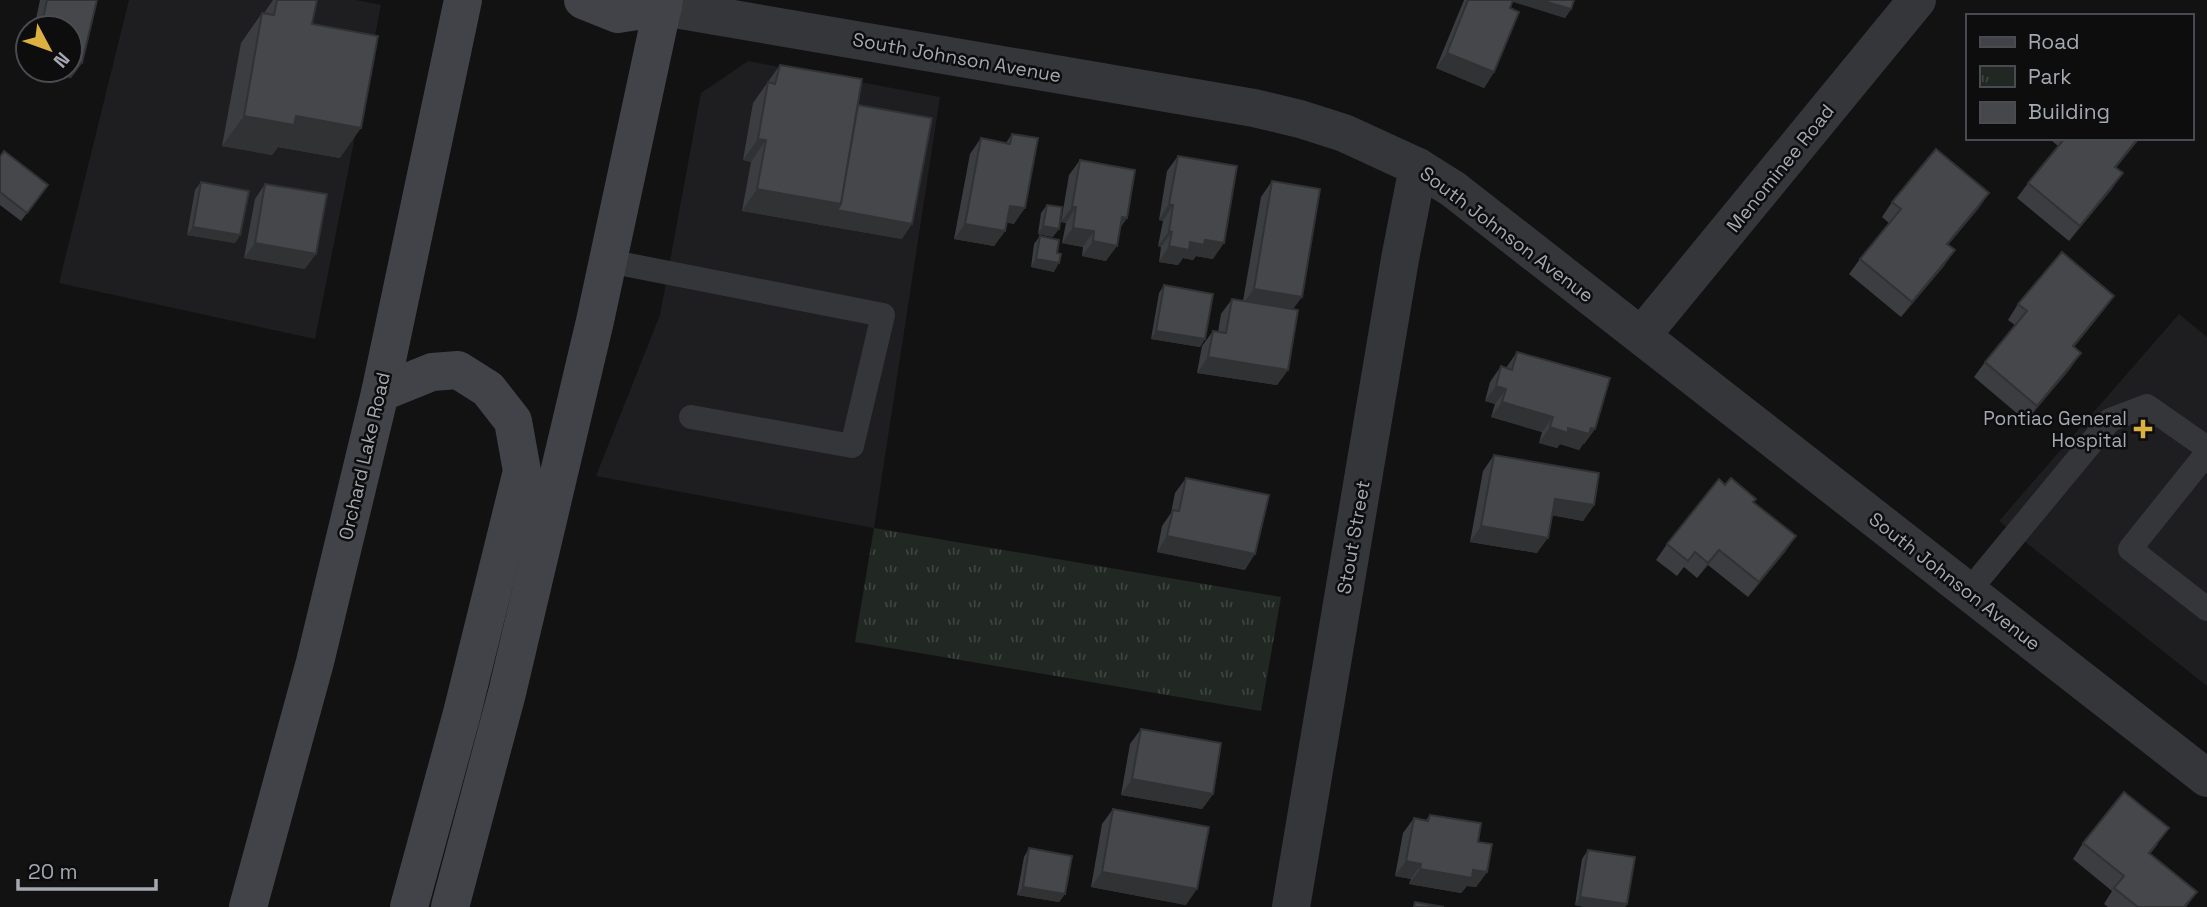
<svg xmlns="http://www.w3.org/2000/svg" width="2207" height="907" font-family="'Space Grotesk',sans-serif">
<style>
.built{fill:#1e1e20}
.park{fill:url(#park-tufts)}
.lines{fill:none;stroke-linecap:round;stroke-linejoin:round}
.service{stroke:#35363a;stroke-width:24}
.minor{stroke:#35363a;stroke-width:38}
.tertiary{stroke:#35363a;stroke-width:38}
.secondary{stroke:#424348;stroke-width:38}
.wall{fill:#3c3d40}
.shaded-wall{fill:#313234}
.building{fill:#46474b;stroke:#313234;stroke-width:2}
.poi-dot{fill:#dcb141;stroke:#0d0d0e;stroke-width:2.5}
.labels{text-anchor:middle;stroke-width:5;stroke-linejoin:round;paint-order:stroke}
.street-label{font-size:19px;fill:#a5a8b2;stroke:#0d0d0e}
.poi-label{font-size:19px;fill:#a5a8b2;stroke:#0d0d0e;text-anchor:end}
</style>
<defs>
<pattern id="park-tufts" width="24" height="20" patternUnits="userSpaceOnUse" patternTransform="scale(1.75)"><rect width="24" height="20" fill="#212722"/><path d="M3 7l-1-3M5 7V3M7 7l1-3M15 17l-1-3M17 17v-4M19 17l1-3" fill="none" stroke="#3e4440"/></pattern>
</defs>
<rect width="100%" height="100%" fill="#121213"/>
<g class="built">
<polygon points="129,0 356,0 381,5 315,339 59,283"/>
<polygon points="748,61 940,97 874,528 596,476 660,315 701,93"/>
<polygon points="2179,314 2207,337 2207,686 1999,521"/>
</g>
<polygon class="park" points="874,528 1281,597 1261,711 855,642"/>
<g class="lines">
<g class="service">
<polyline points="608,261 883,315 852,446 691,417"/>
<polyline points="2207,453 2130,549 2207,609"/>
<polyline points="1968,592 2110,420 2147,406 2207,448"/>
</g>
<g class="minor">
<polyline points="1642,335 1917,0"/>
<polyline points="1291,907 1400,259 1418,167"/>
</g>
<polyline class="tertiary" points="663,7 1254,108 1300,119 1344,133 1418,167 1453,189 2207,778"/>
<g class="secondary">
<polyline points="583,0 618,14 663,7"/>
<polyline points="380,393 432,372 458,370 488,389 513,421 522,471 462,713 409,907"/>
<polyline points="248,907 315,662 380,393 463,0"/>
<polyline points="450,907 507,693 595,321 664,0"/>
</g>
</g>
<g class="wall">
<polygon points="40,0 97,0 82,63 71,78 36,70 70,70 70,28 34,28"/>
<polygon points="273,0 317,0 312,24 340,158 278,147 272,155 222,146 241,43 262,13 264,13"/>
<polygon points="1464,0 1574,0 1571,9 1565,18 1512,1 1510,8 1494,72 1484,88 1436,68"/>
<polygon points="28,53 28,68 25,68"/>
<polygon points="780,65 858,105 902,239 742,211 751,162 743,160 753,103"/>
<polygon points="1012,134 1014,224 1007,222 1005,231 994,246 954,239 970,154 981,138 1006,143"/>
<polygon points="2052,138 2140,138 2116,168 2112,189 2069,241 2017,198 2028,183 2058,146 2051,140"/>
<polygon points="1178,156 1213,259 1196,256 1193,260 1183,258 1178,265 1159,262 1161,247 1158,246 1163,221 1159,220 1167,171"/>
<polygon points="0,157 48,185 21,221 0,205"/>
<polygon points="1080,160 1127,218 1120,228 1106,261 1082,256 1083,247 1062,243 1066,223 1061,222 1069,175"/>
<polygon points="1272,181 1293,309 1288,370 1277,385 1197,373 1202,346 1213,331 1218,332 1221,314 1232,299 1243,301 1261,197"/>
<polygon points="201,182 240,235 235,243 187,235 195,190"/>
<polygon points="265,184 305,269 244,258 255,199"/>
<polygon points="1989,193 1978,209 1948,245 1944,266 1901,317 1849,274 1860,259 1889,223 1882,217 1892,202"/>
<polygon points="1047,205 1053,237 1038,234 1041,213"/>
<polygon points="1040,236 1054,272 1031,267 1034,244"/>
<polygon points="1164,285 1205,339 1200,347 1151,339 1159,293"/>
<polygon points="2114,296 2103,311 2074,347 2070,369 2026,421 1974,377 1985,362 2015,325 2008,320 2018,304"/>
<polygon points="1517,352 1595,429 1584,444 1583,444 1579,450 1560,444 1557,448 1539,443 1542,432 1491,417 1495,404 1485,401 1490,382 1501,366 1506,368"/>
<polygon points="1494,455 1594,505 1583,521 1552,515 1537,553 1470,542 1483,471"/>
<polygon points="1186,478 1245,570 1157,552 1162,526 1171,513 1175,493"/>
<polygon points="1725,485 1753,502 1796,536 1785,552 1748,597 1708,565 1697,578 1684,567 1677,576 1656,560 1667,544"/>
<polygon points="1141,729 1213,794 1202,809 1121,795 1130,744"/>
<polygon points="1113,809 1186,905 1091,887 1102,824"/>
<polygon points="1430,815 1478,842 1487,872 1476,887 1467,886 1461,893 1409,884 1411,879 1395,876 1403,833 1414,818 1426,820"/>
<polygon points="2083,843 2158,844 2150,854 2197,892 2186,907 2108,907 2104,904 2112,891 2073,859"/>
<polygon points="1029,848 1065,894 1059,902 1017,895 1024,857"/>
<polygon points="1588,850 1627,904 1625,907 1585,907 1575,905 1582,859"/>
</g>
<g class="shaded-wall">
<polygon points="1511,0 1540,0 1571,9 1565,18 1510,1"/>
<polygon points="1447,53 1494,72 1484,88 1436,68"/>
<polygon points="70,60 82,63 71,78 36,70 70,70"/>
<polygon points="244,116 296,116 361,128 340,158 278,147 272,155 222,146"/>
<polygon points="2138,138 2140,138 2104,182 2115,167"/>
<polygon points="758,139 766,140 751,162 743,160"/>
<polygon points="2123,173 2112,189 2069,241 2080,226"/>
<polygon points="757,189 841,204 912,224 902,239 742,211"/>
<polygon points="1989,193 1978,209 1936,259 1947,244"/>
<polygon points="1169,204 1173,205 1163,221 1159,220"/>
<polygon points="1010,206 1025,208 1014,224 999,221"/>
<polygon points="1072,207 1076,207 1066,223 1061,222"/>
<polygon points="1122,217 1127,218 1116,233"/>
<polygon points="965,224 1005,231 994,246 954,239"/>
<polygon points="1043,226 1059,229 1053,237 1038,234"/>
<polygon points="193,227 240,235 235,243 187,235"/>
<polygon points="1073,228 1094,231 1083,247 1062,243"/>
<polygon points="1169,231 1172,232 1161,247 1158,246"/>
<polygon points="1205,240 1224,243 1213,259 1196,256 1193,260 1183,258 1178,265 1159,262 1169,246"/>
<polygon points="1093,241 1117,246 1106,261 1082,256"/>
<polygon points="255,243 316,254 305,269 244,258"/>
<polygon points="1955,250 1944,266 1901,317 1912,302"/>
<polygon points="1036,259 1059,263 1054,272 1031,267"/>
<polygon points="1254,289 1302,297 1291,312 1243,304"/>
<polygon points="2114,296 2103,311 2062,362 2073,346"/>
<polygon points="1156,331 1205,339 1200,347 1151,339"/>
<polygon points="2081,353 2070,369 2026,421 2037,406"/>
<polygon points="1208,357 1288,370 1277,385 1197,373"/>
<polygon points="1496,386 1506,389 1495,404 1485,401"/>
<polygon points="1502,402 1553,417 1542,432 1491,417"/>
<polygon points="1550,427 1591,428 1595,429 1584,444 1583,444 1579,450 1560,444 1557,448 1539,443"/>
<polygon points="1555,499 1594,505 1583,521 1544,514"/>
<polygon points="1481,526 1548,538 1537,553 1470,542"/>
<polygon points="1167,536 1255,554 1245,570 1157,552"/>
<polygon points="1796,536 1785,552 1748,597 1759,582"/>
<polygon points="1719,550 1708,565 1697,578 1708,563"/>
<polygon points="1132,779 1213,794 1202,809 1121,795"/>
<polygon points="1406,861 1421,864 1411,879 1395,876"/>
<polygon points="1420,869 1473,870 1487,872 1476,887 1467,886 1461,893 1409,884"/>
<polygon points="1102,872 1197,889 1186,905 1091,887"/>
<polygon points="1023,887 1065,894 1059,902 1017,895"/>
<polygon points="1580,897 1627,904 1625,907 1585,907 1575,905"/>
</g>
<g class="building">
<polygon points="47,0 97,0 82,63 70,60 70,28 41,28"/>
<polygon points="277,0 317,0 312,24 378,36 361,128 296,116 294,125 244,116 262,13 274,15"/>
<polygon points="1468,0 1513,0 1510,8 1519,12 1494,72 1447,53"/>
<polygon points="1540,0 1574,0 1571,9"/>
<polygon points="780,65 862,79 841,204 757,189 766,140 758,139 768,82 775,84"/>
<polygon points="858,105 932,118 912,224 837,210 841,204"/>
<polygon points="1012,134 1038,138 1025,208 1010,206 1005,231 965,224 981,138 1010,144"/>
<polygon points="2065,138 2138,138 2115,167 2123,173 2080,226 2028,183"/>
<polygon points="1936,149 1989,193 1947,244 1955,250 1912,302 1860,259 1901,209 1892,202"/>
<polygon points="4,151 48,185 27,213 0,192 0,157"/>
<polygon points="1178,156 1237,166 1224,243 1205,240 1204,245 1190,242 1189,250 1169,246 1172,232 1169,231 1173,205 1169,204"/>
<polygon points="1080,160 1135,170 1127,218 1122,217 1117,246 1093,241 1094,231 1073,228 1076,207 1072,207"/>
<polygon points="1272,181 1320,189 1302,297 1254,289"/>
<polygon points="201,182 249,191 240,235 193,227"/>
<polygon points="265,184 327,194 316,254 255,243"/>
<polygon points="1047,205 1062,207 1059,229 1043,226"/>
<polygon points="1040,236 1059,240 1057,253 1061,254 1059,263 1036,259"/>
<polygon points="2062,252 2114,296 2073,346 2081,353 2037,406 1985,362 2027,311 2018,304"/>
<polygon points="1164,285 1213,294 1205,339 1156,331"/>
<polygon points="1232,299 1298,310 1288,370 1208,357 1213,331 1226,333"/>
<polygon points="1517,352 1610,378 1595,429 1591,428 1589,434 1568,428 1568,433 1550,427 1553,417 1502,402 1506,389 1496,386 1501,366 1512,370"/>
<polygon points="1494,455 1599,473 1594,505 1555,499 1548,538 1481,526"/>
<polygon points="1186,478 1269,495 1255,554 1167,536 1173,510 1179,511"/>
<polygon points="1731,478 1756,499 1753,502 1796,536 1759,582 1719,550 1708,563 1695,552 1688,561 1667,544 1719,479 1725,485"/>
<polygon points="1141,729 1221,743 1213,794 1132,779"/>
<polygon points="2124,792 2169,828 2149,853 2197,892 2184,907 2138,907 2114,888 2124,876 2083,843"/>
<polygon points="1113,809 1209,827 1197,889 1102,872"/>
<polygon points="1430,815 1481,823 1478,842 1492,844 1487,872 1473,870 1472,878 1420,869 1421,864 1406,861 1414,818 1428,821"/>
<polygon points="1029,848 1072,856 1065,894 1023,887"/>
<polygon points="1588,850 1635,857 1627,904 1580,897"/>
<polygon points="1415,902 1444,907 1414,907"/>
</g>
<path class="poi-dot" d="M2139.5 418.5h7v7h7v7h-7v7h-7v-7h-7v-7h7z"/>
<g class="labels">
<g class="street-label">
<text transform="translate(957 57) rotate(10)" y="7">South Johnson Avenue</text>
<text transform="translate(1780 168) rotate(-51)" y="7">Menominee Road</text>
<text transform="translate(1507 234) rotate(37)" y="7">South Johnson Avenue</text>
<text transform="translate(364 456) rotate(-77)" y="7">Orchard Lake Road</text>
<text transform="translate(1353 537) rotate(-80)" y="7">Stout Street</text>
<text transform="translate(1955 581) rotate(38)" y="7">South Johnson Avenue</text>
</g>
<g class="poi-label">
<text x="2127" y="425">Pontiac General<tspan x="2127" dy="22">Hospital</tspan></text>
</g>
</g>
<rect x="1966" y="14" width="228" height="126" fill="#0d0d0e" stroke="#4a4b50" stroke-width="2"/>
<rect x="1980" y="37" width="35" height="10" fill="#424348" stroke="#4a4b50" stroke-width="2"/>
<text x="2028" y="49" font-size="21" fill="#a5a8b2">Road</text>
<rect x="1980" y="66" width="35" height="21" fill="url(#park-tufts)" stroke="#4a4b50" stroke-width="2"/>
<text x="2028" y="84" font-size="21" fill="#a5a8b2">Park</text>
<rect x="1980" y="102" width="35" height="21" fill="#46474b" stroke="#4a4b50" stroke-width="2"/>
<text x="2028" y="119" font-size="21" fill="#a5a8b2">Building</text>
<g transform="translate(49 49) rotate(131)"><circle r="33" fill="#0d0d0e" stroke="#4a4b50" stroke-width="2"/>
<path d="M0-5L12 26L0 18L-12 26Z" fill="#dcb141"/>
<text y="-10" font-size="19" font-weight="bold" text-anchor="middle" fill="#a5a8b2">N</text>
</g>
<path d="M18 879v10h138v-10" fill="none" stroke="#a5a8b2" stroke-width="3.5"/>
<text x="28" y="879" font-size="21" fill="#a5a8b2" stroke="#0d0d0e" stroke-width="5" paint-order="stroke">20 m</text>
</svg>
